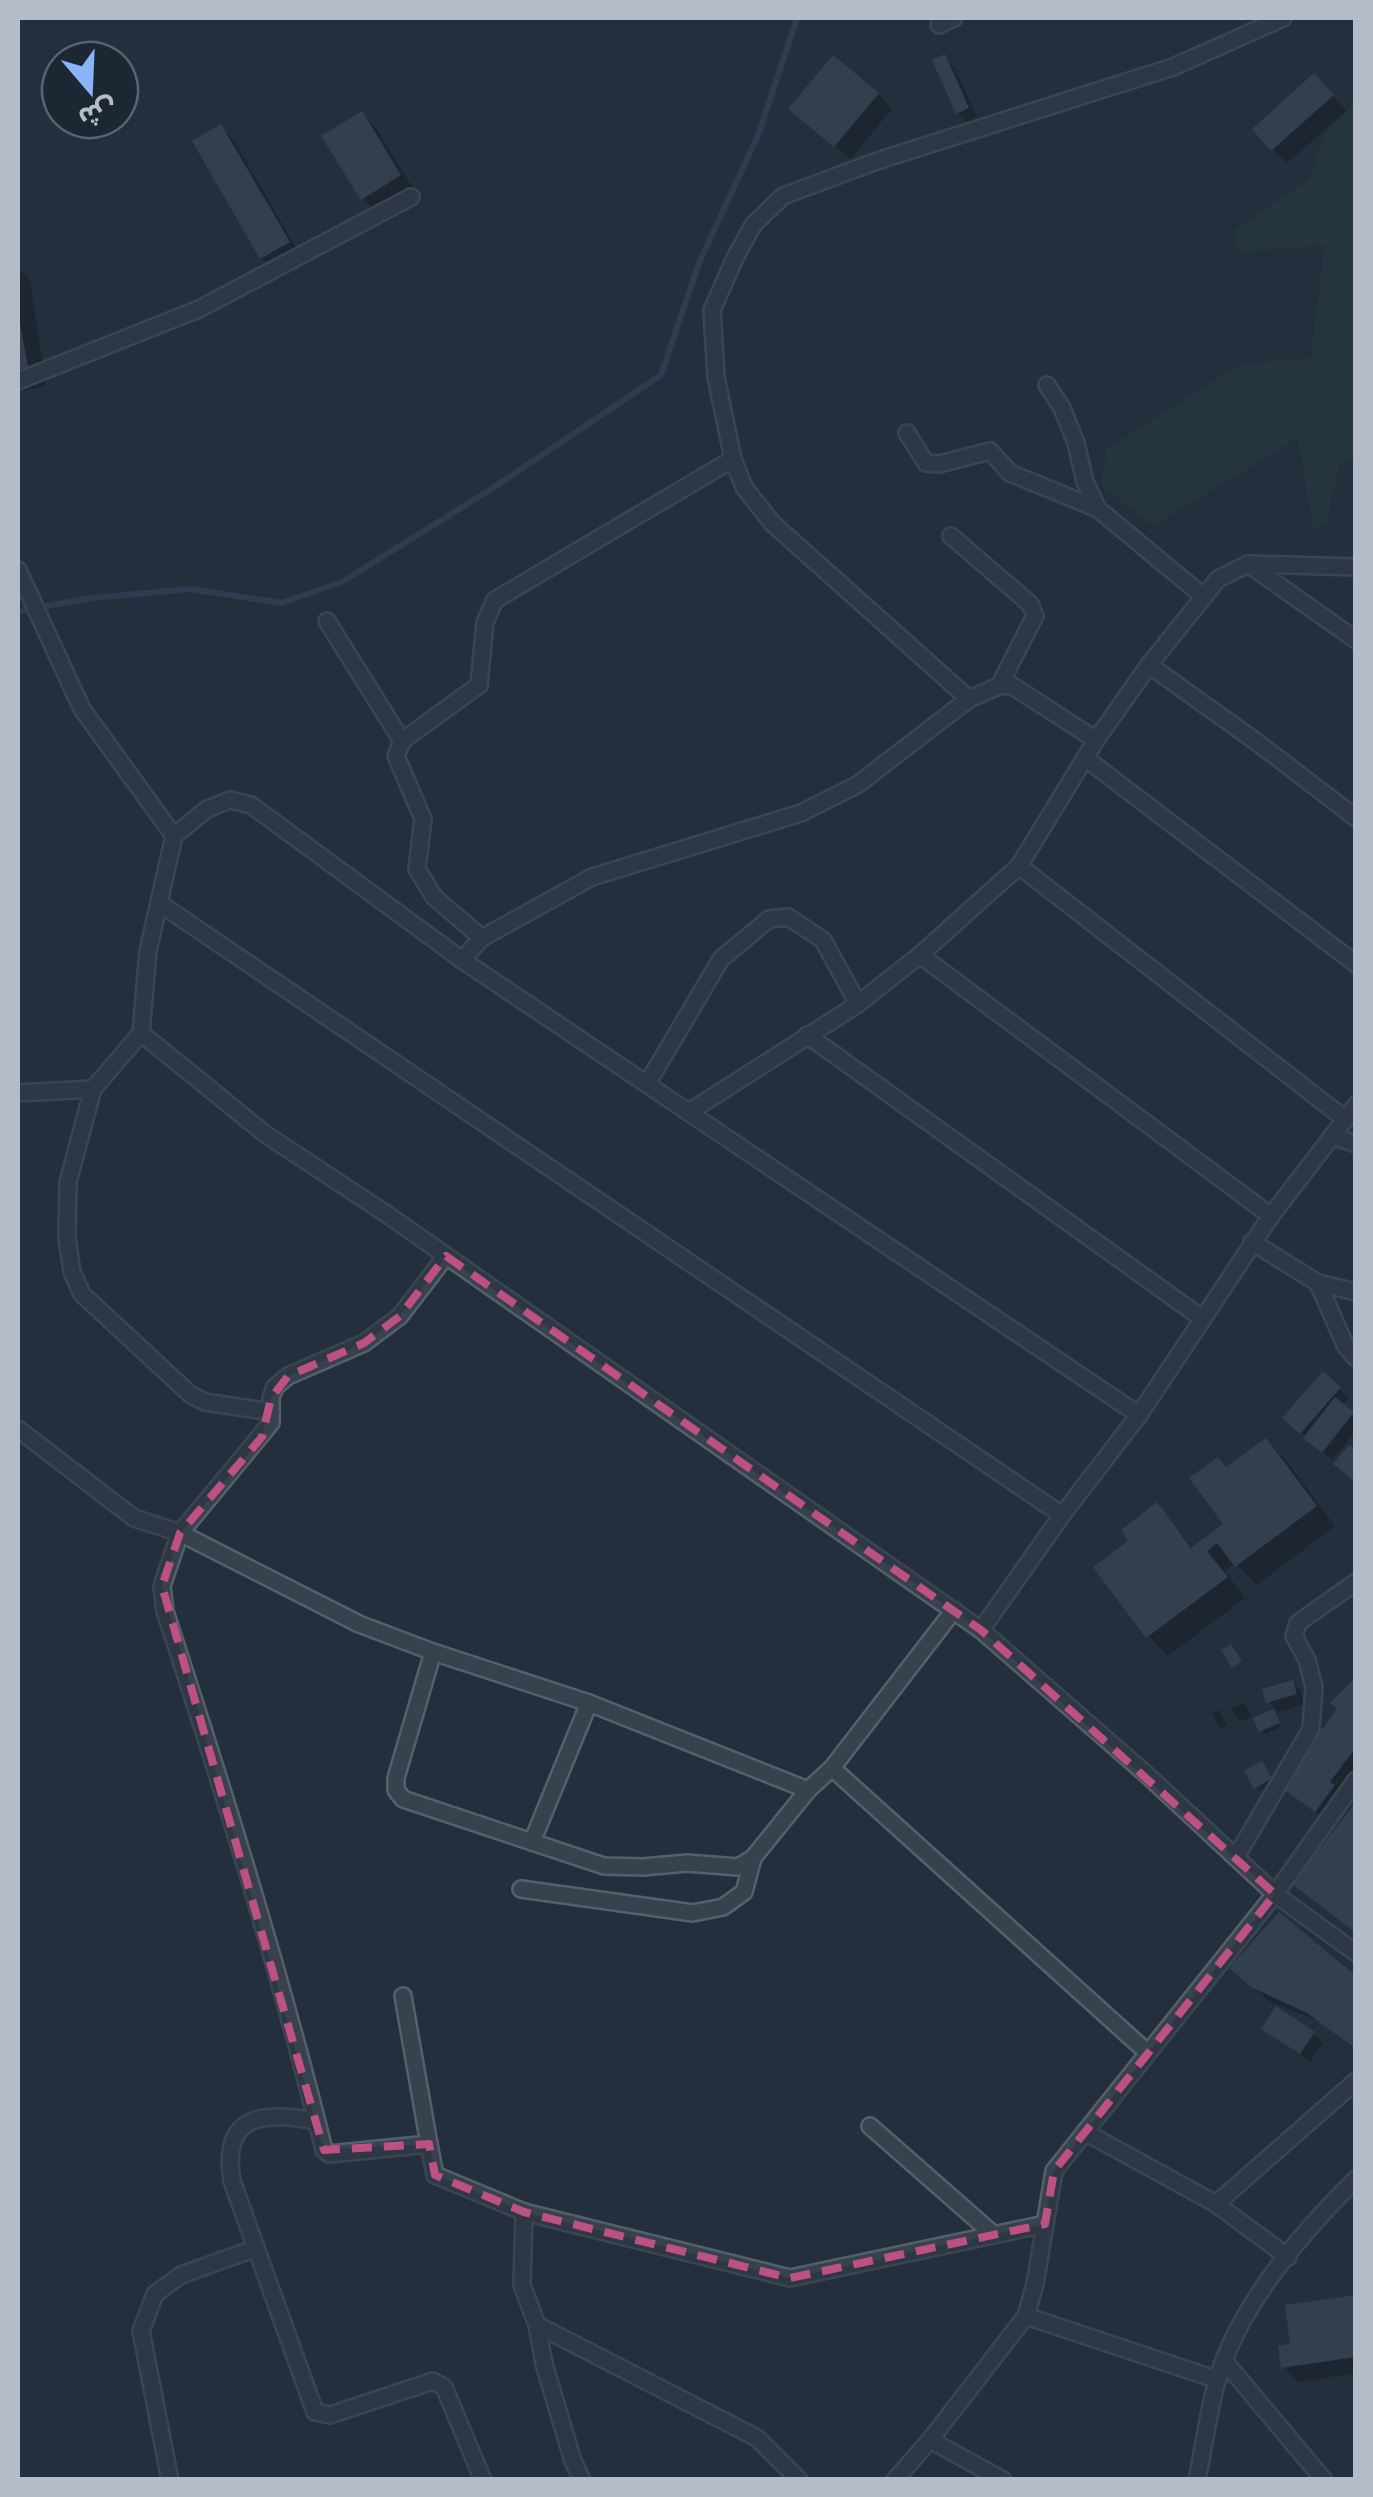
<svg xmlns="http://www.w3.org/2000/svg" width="1373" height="2497" font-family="'Asap Condensed','Noto Sans Arabic',sans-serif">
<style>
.green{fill:#263c3f}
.shadow{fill:#0007}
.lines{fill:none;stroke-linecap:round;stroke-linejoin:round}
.stream{stroke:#394c67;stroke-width:6}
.building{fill:#455162}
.street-casing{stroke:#565f6c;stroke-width:20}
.street{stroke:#38414e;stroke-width:15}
.marked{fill:none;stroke:#bd5182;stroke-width:8;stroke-dasharray:20 12;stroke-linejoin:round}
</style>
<rect width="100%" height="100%" fill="#242f3e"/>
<polygon class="green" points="1355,101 1355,461 1341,460 1326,524 1313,528 1298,438 1153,526 1101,485 1106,449 1241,364 1311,358 1325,245 1237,252 1235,230 1308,180 1325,135"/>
<g class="shadow">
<polygon points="944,57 954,67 977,117 967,122 958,112"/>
<polygon points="1329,91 1346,111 1287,163 1272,149"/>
<polygon points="878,94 892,109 850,159 806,123"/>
<polygon points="361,114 376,128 414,190 377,213 363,198"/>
<polygon points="221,127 235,142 302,258 277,272 262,258 195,142"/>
<polygon points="18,268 30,280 46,386 18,391"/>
<polygon points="1323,1375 1349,1398 1342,1406 1356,1418 1356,1431 1332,1460 1294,1427"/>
<polygon points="1266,1441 1286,1460 1335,1526 1257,1585 1235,1563 1225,1571 1245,1598 1168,1656 1148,1636 1132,1541 1157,1506 1194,1549 1227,1524 1227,1470"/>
<polygon points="1292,1683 1301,1692 1305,1704 1274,1713 1282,1727 1265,1734 1256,1720 1277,1711 1269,1702"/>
<polygon points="1355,1702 1356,1781 1326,1819 1295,1797"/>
<polygon points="1244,1703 1252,1716 1240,1722 1231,1709"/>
<polygon points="1219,1710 1227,1726 1220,1729 1212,1713"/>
<polygon points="1265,1768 1274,1783 1260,1791 1256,1787"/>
<polygon points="1356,1979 1356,2050 1320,2022 1269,2001 1247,1982"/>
<polygon points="1264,2028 1314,2034 1323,2043 1310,2062"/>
<polygon points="1356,2298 1356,2373 1298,2382 1284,2367"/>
</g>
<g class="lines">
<polyline class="stream" points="18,611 92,598 191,589 281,603 342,582 496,486 661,375 699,263 759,133 797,18"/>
</g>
<g class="building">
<polygon points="945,54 969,108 956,114 932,60"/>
<polygon points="833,55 879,93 834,147 788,109"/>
<polygon points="1314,73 1334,95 1271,151 1252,129"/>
<polygon points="362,111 401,175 361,200 321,136"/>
<polygon points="221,124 290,242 260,259 192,141"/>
<polygon points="18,312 28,367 18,369"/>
<polygon points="1323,1371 1341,1387 1300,1434 1282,1418"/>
<polygon points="1335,1397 1354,1412 1322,1453 1303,1438"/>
<polygon points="1266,1438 1317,1506 1235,1567 1217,1543 1207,1551 1228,1577 1146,1638 1093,1567 1128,1541 1121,1530 1157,1502 1191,1548 1223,1524 1189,1478 1218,1457 1226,1467"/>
<polygon points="1349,1445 1356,1450 1356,1482 1333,1464"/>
<polygon points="1231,1644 1242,1661 1232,1668 1221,1650"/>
<polygon points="1356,1677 1356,1747 1330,1782 1335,1785 1315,1812 1282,1788 1337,1708 1330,1703"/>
<polygon points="1293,1680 1297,1694 1266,1703 1262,1689"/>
<polygon points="1274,1709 1280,1723 1259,1732 1253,1718"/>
<polygon points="1262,1761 1272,1778 1254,1789 1244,1771"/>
<polygon points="1356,1802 1356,1933 1292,1884"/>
<polygon points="1279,1912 1356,1976 1356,2049 1307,2013 1251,1987 1229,1968"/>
<polygon points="1276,2006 1315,2032 1300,2054 1261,2029"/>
<polygon points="1356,2295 1356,2357 1281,2368 1278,2346 1290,2344 1285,2305"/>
</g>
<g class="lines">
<g class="street-casing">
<g id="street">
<polyline points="939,25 954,18"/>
<polyline points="18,381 199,309 411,197"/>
<polyline points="1047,385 1062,408 1076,443 1085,482 1098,509 1204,597"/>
<polyline points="907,433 926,463 939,464 990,451 1010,473 1098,509"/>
<polyline points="951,536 1030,604 1035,616 999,686"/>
<polyline points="1248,564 1356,640"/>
<polyline points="18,570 82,709 174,836"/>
<polyline points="327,621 402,741"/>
<polyline points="1149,665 1258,743 1356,818"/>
<polyline points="1096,740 1011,685 999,686 969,699 772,523 744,487 733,459 716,377 712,310 735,258 753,225 783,196 877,161 1173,67 1283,18"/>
<polyline points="1085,758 1356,964"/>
<polyline points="1019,866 1345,1119"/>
<polyline points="159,903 1062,1515"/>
<polyline points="482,938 434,897 417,869 423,819 396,756 402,741 479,685 485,622 495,600 733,459"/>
<polyline points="920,955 1271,1216"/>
<polyline points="462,960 482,938 592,877 801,813 857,785 969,699"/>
<polyline points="141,1033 93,1089 68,1182 67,1238 72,1272 82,1294 191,1395 205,1402 271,1412"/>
<polyline points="807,1035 1203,1319"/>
<polyline points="647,1084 721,959 769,919 788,917 823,940 858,1004"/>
<polyline points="18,1093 93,1089"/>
<polyline points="689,1112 858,1004 920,955 1019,866 1096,740 1149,665 1218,579 1248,564 1356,567"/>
<polyline points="1332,1136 1356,1144"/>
<polyline points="1252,1242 1318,1283 1356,1292"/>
<path d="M446 1256 400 1316 364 1343 288 1376 275 1387 271 1398V1423L180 1533 162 1586 165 1611C223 1789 279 1968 324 2150L329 2154 429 2144 435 2175 524 2212 790 2278 1045 2224"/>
<polyline points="1318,1283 1346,1347 1356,1358"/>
<polyline points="1139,1415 462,960 251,805 230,800 207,809 174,836 148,951 141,1033 265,1134 385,1213 981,1630 1146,1774 1275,1894 1356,1953"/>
<polyline points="18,1429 134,1518 180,1533 359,1624 433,1652 589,1703 808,1790 832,1768 954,1610"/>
<polyline points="981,1630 1062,1515 1139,1415 1271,1216 1356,1105"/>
<polyline points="433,1652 396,1778 396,1790 403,1799 604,1866 643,1867 687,1863 738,1867 753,1858 808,1790"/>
<polyline points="832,1768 1148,2053"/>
<polyline points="532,1842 589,1703"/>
<polyline points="1236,1857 1311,1729 1314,1687 1307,1660 1294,1636 1298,1623 1356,1582"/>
<polyline points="521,1889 693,1913 723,1907 744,1892 753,1858"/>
<polyline points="403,1996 429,2144"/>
<path d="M316 2121C263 2111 221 2114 232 2181L315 2412 330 2415 433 2381 444 2387 483 2480"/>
<polyline points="870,2126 993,2234"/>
<polyline points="1085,2132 1216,2204 1288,2257"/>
<polyline points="1216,2204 1356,2081"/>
<polyline points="524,2212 522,2285 537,2325 544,2364 573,2461 582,2480"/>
<polyline points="1026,2316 1218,2380"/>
<polyline points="537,2325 757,2438 799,2480"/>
<polyline points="1225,2362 1324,2480"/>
<polyline points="930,2440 1003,2480"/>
<polyline points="170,2480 141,2331 155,2294 181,2275 256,2248"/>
<polyline points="895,2480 930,2440 1026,2316 1035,2284 1054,2171 1275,1894 1356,1780"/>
<path d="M1197 2480C1204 2447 1208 2413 1217 2381 1239 2305 1300 2234 1356 2179"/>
</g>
</g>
<use href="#street" class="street"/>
</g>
<path d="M0 0H1373V2497H0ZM446 1256 981 1630 1275 1894 1054 2171 1045 2224 790 2278 524 2212 435 2175 429 2144 324 2150 162 1586 180 1533 262 1437 271 1398 288 1376 364 1343 400 1316Z" fill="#242f3e" fill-opacity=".55" fill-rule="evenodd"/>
<path class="marked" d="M446 1256 981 1630 1275 1894 1054 2171 1045 2224 790 2278 524 2212 435 2175 429 2144 324 2150 162 1586 180 1533 262 1437 271 1398 288 1376 364 1343 400 1316Z"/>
<rect width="1373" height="2497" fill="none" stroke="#b4bcc9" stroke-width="40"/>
<g transform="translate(90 90) rotate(161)"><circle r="48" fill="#1d2633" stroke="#59626f" stroke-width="2.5"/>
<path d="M0-8L18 38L0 25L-18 38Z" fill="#8ab4f8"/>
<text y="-15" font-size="28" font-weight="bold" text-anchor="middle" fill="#b4bcc9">ش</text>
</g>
</svg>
